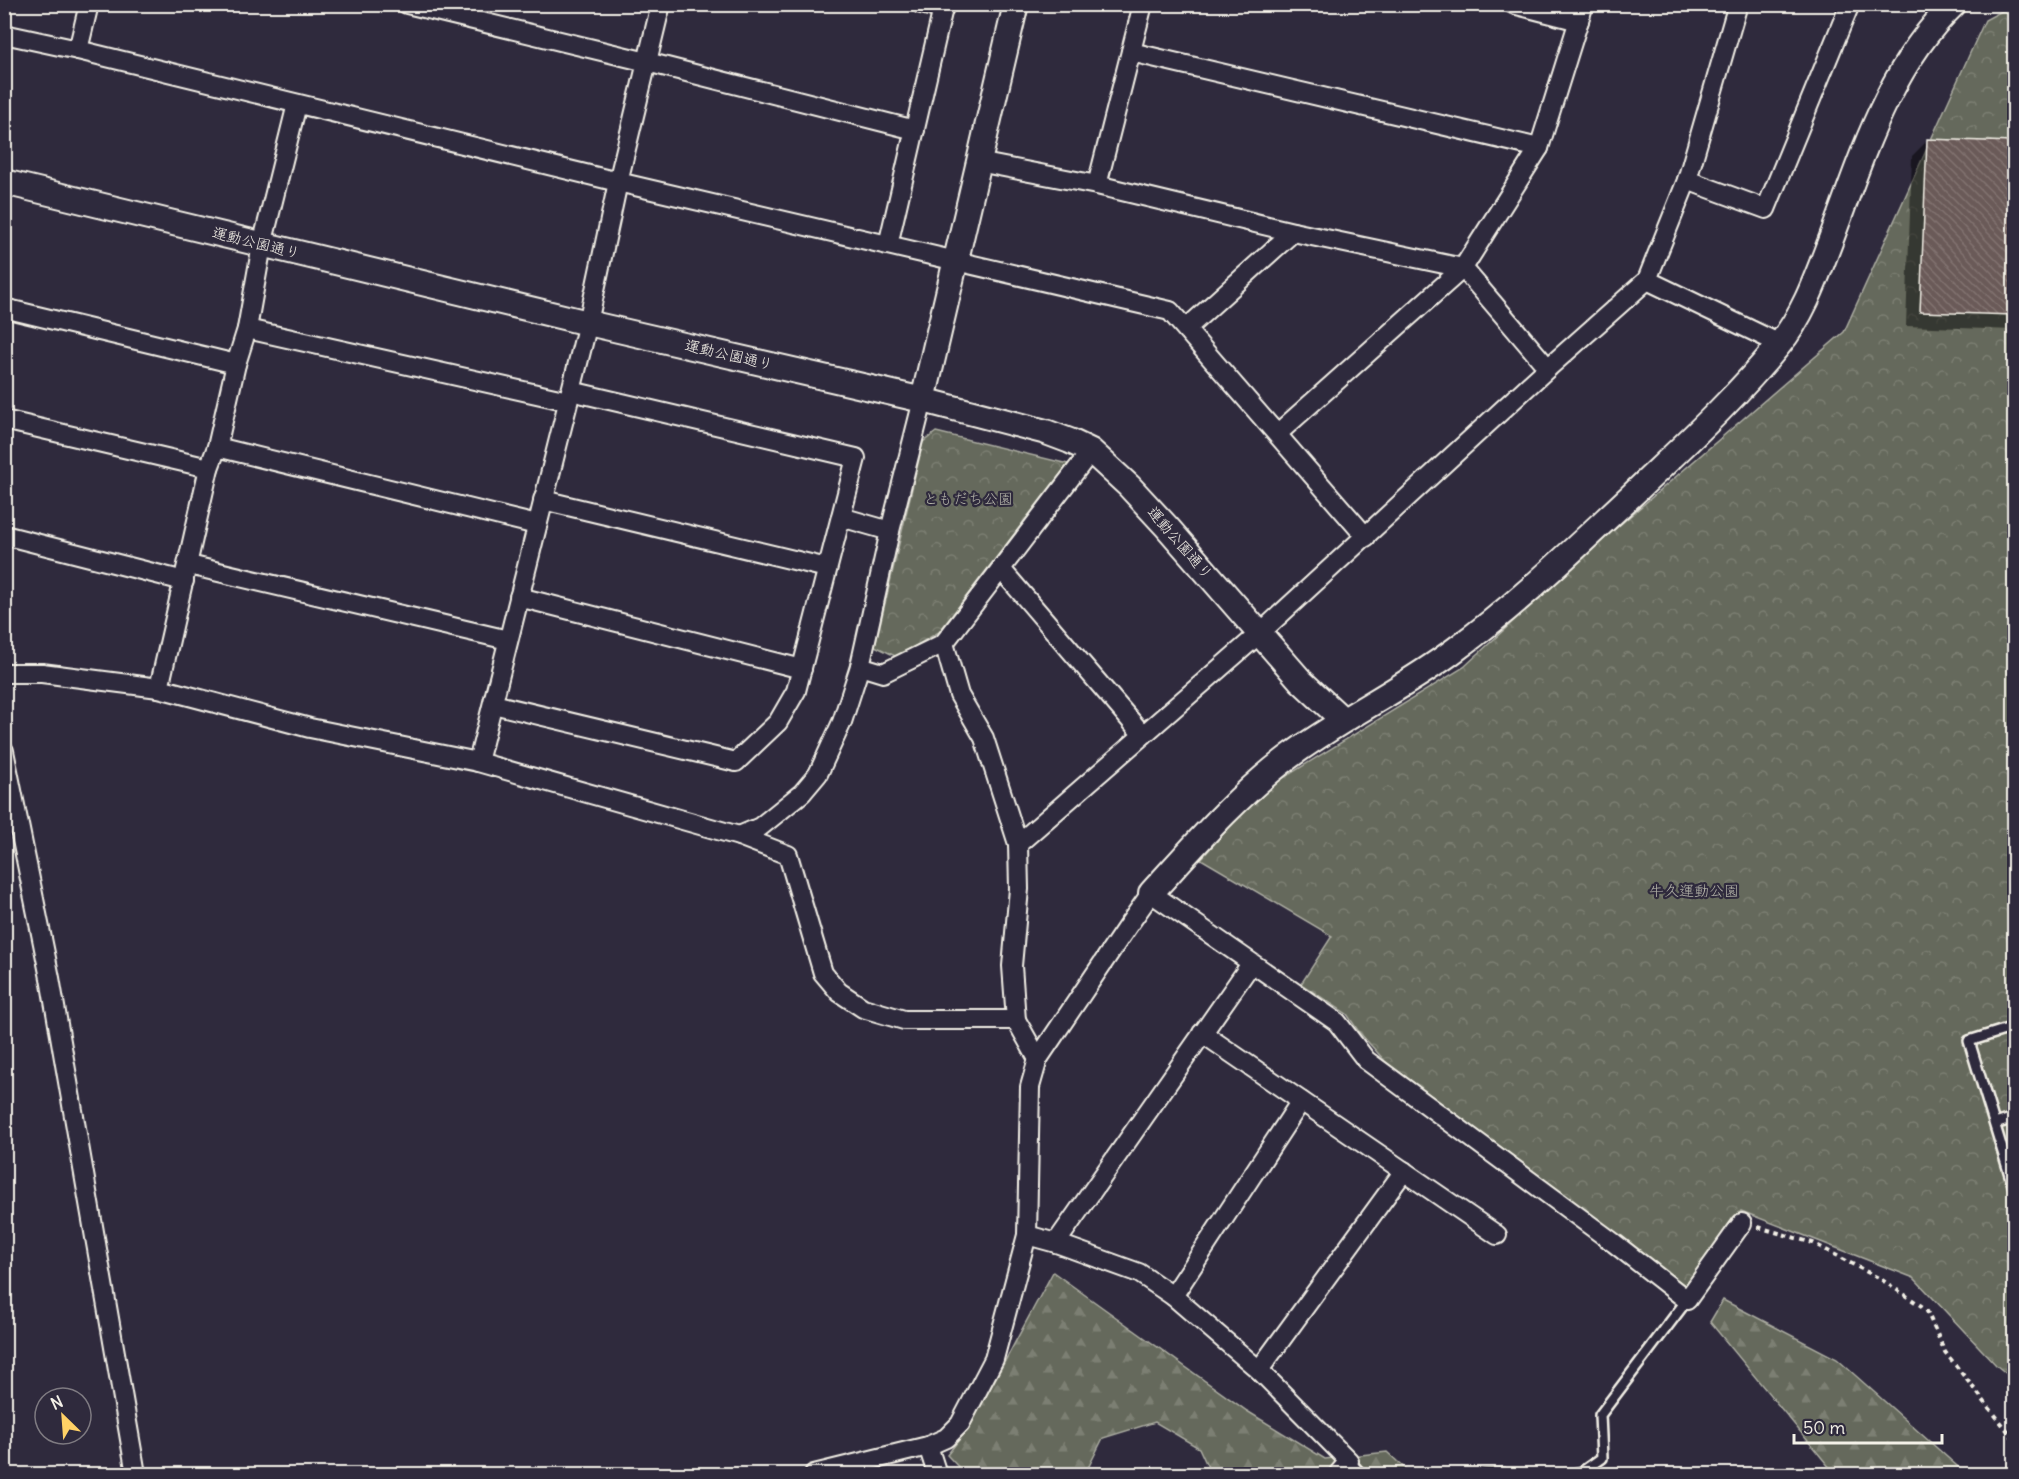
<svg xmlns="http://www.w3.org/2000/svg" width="2019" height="1479" font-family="Delius,'Klee One',sans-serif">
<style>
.forest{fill:url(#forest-firs);stroke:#acada2;stroke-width:1.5}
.park{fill:url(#park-crowns);stroke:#acada2;stroke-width:1.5}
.shadow{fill:#0007}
.building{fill:url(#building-back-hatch);stroke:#f4f1e8;stroke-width:1.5}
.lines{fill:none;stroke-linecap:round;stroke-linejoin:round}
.service-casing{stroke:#f4f1e8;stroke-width:14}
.minor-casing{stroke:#f4f1e8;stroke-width:22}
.tertiary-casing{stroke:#f4f1e8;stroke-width:28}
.path{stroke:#f4f1e8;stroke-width:4;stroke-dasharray:4.5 4.5;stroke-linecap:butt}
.service{stroke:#2f2a3d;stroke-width:9}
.minor{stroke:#2f2a3d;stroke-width:18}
.tertiary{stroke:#2f2a3d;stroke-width:24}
.labels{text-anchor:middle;stroke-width:4.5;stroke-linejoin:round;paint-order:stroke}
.street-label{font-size:15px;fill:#f4f1e8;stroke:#2f2a3d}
.park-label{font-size:15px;fill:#b4b4a9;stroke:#2f2a3d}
</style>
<defs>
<pattern id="forest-firs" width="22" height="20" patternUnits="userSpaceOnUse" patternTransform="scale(1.5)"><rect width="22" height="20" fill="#65695b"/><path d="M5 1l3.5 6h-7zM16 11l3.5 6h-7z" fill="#7c7f73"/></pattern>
<pattern id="park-crowns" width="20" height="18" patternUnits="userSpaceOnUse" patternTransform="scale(1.5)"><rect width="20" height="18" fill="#65695b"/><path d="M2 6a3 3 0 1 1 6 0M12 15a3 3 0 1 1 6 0" fill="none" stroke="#7c7f73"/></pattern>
<pattern id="building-back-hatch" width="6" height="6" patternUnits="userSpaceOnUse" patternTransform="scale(1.5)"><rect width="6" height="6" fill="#6b5a58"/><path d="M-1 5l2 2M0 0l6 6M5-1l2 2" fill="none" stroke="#817270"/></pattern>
</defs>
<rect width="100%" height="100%" fill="#2f2a3d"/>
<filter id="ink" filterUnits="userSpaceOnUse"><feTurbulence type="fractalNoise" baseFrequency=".0167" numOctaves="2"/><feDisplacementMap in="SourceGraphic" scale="12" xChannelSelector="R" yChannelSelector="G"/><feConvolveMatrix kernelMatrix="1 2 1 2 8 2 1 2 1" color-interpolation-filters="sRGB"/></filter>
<g filter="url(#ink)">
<g class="forest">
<polygon points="1053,1272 1247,1411 1325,1459 1387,1452 1411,1474 1211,1474 1199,1448 1155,1422 1103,1438 1085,1474 965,1474 947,1455 970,1426"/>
<polygon points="1723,1300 1837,1359 1966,1474 1835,1474 1710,1322"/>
<polygon points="1505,1467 1508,1474 1435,1474"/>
</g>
<g class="park">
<polygon points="2013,5 2014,5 2014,1380 1996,1365 1914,1278 1741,1211 1687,1287 1385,1061 1359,1032 1347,1014 1301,984 1332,936 1201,859 1239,816 1280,780 1464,667 1586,554 1844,332 1985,20"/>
<polygon points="936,432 1068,464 939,632 897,657 875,646 923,442"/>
</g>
<polygon class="shadow" points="1927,141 2014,144 2014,330 1906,326 1912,156"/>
<polygon class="building" points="1927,139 2014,142 2014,315 1920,312"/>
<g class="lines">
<g class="service-casing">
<g id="service">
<polyline points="2014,1027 1969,1041 2014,1188"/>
<polyline points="1995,1124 2014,1118"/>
<polyline points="1349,1461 1361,1474"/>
<polyline points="1574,1474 1582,1472 1602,1458 1600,1415 1687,1300"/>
</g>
</g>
<g class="minor-casing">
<g id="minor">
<polyline points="407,4 647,62 915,130"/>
<polyline points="921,4 943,10"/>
<polyline points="1513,4 1579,21"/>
<polyline points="4,34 78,50 618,182 1170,311 1366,537"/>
<polyline points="78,50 89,4"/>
<polyline points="1131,52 1539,148"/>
<polyline points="978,162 1097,185 1293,232 1463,268 1548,368"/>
<polyline points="1687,180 1766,209 1850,4"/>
<polyline points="1097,185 1143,4"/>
<polyline points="888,245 944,4"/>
<polyline points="1647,280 1780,344"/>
<polyline points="4,308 236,364"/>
<polyline points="1187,328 1293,232"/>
<polyline points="247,329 568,401"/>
<polyline points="4,420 209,468"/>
<polyline points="1277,434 1463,268 1539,148 1584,4"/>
<polyline points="217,447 537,525"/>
<polyline points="543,500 827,568"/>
<polyline points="841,517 890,531"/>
<polyline points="4,535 184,581"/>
<polyline points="189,565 508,640"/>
<polyline points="1001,569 1143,735"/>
<polyline points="519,597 802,669"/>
<polyline points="944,643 959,695 984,738 1018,844 1019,889 1012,966 1016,1020"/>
<polyline points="860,666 883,673 944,643 1091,451"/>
<polyline points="4,673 42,673 159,688 310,728 478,762 739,836 788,855 823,973 839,992 863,1008 904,1020 1016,1020 1038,1059"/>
<polyline points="159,688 209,468 217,447 236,364 247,329 262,245 297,104"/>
<polyline points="493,704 736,762 778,722 796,691 856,458 571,391"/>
<polyline points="4,751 50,978 136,1474"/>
<polyline points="478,762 588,323 618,182 661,4"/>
<polyline points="739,836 760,827 802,793 818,774 842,722 860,666 890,531 923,400"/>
<polyline points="1018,844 1259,634 1548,368 1647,280 1687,180 1738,4"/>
<polyline points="1202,1033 1497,1235"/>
<polyline points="1027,1235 1056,1243 1139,1273 1173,1296 1259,1370 1349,1461 1338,1474"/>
<polyline points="1056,1243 1251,964"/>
<polyline points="1173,1296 1301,1101"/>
<polyline points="1259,1370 1404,1171"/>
<polyline points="928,1446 937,1474"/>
<polyline points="814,1474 928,1446 946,1438 960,1424 994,1359 1027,1235 1030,1087 1038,1059 1127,927 1151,893 1337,1022 1366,1060 1614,1243 1687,1300 1742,1223"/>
</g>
</g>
<g class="tertiary-casing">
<g id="tertiary">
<polyline points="4,182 588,323 923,400 1046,432 1070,441 1091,451 1129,486 1167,527 1301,681 1343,720"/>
<polyline points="923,400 1016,4"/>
<path d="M1151 893C1194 846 1235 798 1286 759 1340 718 1402 690 1456 649 1519 603 1575 548 1632 495 1682 447 1734 400 1778 346 1803 316 1816 279 1830 242 1861 160 1888 67 1954 4"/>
</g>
</g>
<polyline class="path" points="1758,1227 1813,1243 1882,1280 1926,1309 1945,1352 2014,1439"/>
<use href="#service" class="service"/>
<use href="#minor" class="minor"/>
<use href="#tertiary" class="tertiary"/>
</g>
</g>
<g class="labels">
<g class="street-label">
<text transform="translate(256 243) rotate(14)" y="5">運動公園通り</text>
<text transform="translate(729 355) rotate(13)" y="5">運動公園通り</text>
<text transform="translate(1180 543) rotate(49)" y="5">運動公園通り</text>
</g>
<g class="park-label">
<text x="968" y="504">ともだち公園</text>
<text x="1694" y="896">牛久運動公園</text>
</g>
</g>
<rect width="2019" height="1479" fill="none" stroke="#2f2a3d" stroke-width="24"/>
<rect x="12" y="12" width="1995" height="1455" fill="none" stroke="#f4f1e8" stroke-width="2" filter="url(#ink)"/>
<g transform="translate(63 1416) rotate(335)"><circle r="28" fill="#2f2a3d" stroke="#7e7a81" stroke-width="1.5"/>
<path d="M0-4.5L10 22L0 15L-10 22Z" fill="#ffd166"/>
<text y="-9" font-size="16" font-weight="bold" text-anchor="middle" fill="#f4f1e8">N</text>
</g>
<path d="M1794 1434v9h148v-9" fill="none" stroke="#f4f1e8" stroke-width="3"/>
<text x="1803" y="1434" font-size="18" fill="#f4f1e8" stroke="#2f2a3d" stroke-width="4.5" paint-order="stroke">50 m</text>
</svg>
